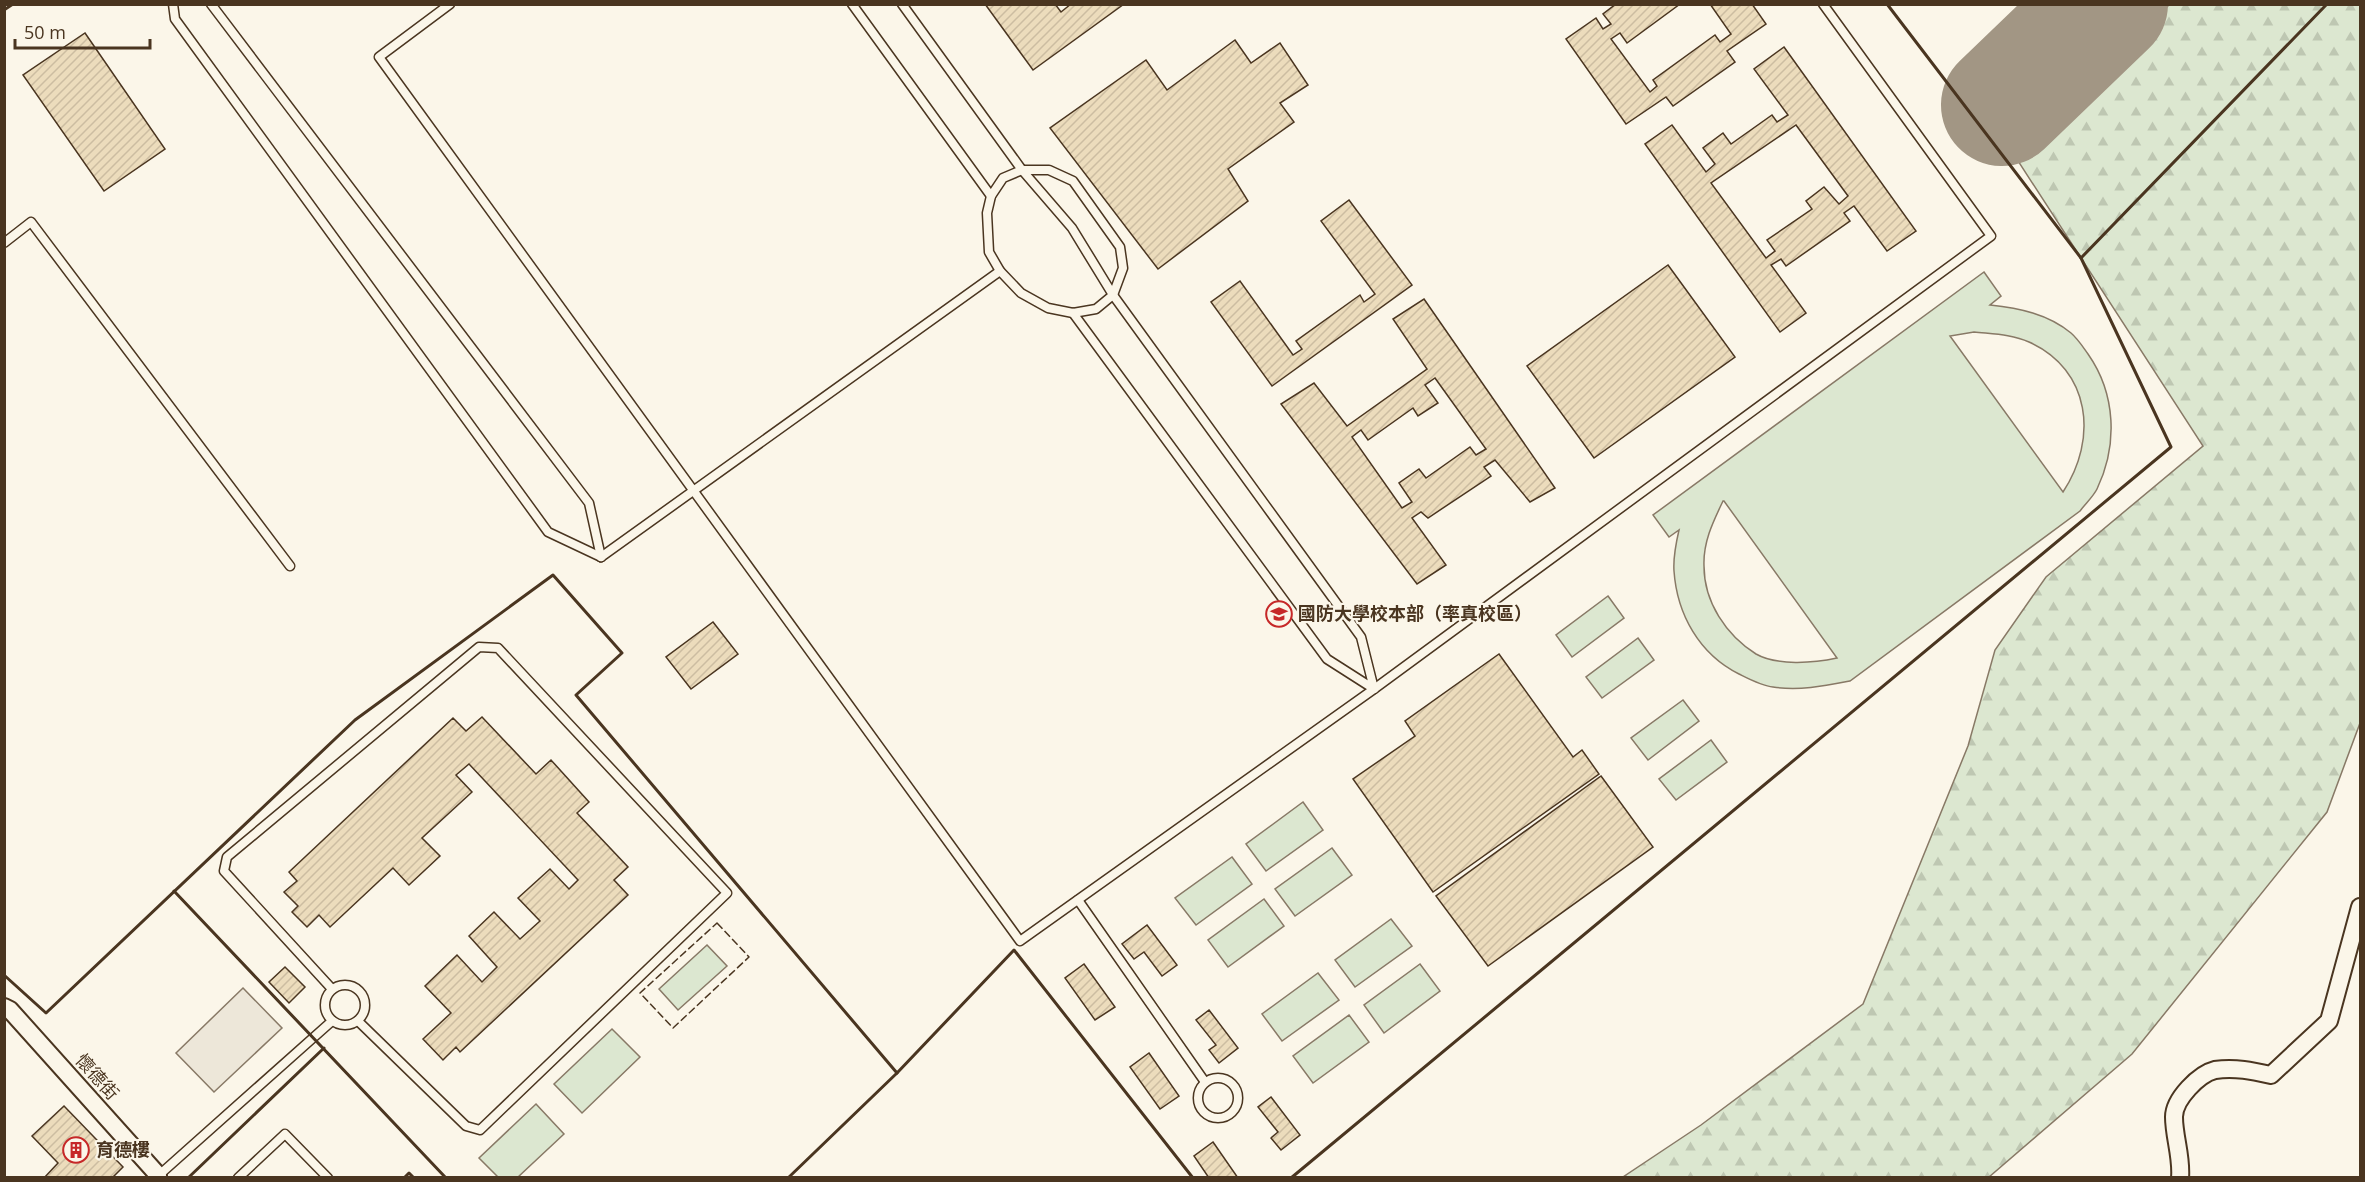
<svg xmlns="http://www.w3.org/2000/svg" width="2365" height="1182" font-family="'Open Sans','Noto Sans TC',sans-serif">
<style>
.grass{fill:#dce7d0;stroke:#887966;stroke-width:1.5;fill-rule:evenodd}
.forest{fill:url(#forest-firs);stroke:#887966;stroke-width:1.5}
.parking{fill:#ede7d9;stroke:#887966;stroke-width:1.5}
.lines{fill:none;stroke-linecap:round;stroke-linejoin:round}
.runway{stroke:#a29684;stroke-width:122}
.building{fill:url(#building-hatch);stroke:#4a3520;stroke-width:1.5;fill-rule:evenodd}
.service-casing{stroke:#4a3520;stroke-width:11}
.minor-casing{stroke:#4a3520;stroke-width:20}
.service{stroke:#fbf6e9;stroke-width:8}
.minor{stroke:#fbf6e9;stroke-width:16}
.fence{stroke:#4a3520;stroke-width:1.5;stroke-dasharray:8 3;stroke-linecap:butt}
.wall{stroke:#4a3520;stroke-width:3}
.labels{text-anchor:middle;stroke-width:4.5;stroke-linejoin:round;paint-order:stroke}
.poi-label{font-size:18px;font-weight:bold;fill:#4a3520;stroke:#fbf6e9;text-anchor:start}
.street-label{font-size:18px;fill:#4a3520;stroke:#fbf6e9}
</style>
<defs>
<pattern id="forest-firs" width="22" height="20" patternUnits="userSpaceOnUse" patternTransform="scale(1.5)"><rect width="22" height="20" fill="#dce7d0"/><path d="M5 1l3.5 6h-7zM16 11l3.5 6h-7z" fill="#bec7b2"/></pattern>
<pattern id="building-hatch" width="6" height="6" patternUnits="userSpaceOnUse" patternTransform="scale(1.5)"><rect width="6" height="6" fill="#ecdcbc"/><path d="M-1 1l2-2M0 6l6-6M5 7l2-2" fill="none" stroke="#ccbda1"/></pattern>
</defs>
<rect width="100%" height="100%" fill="#fbf6e9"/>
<g class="grass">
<path d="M1984 272 2001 296 1990 305C2019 308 2048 314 2071 333 2078 339 2083 347 2088 354 2116 394 2118 445 2097 489 2093 497 2085 504 2080 511L1850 681C1824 686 1799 691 1773 687 1762 686 1749 679 1739 674 1699 654 1677 614 1674 571 1673 557 1676 543 1679 530L1669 537 1653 515ZM1974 332C1992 334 2012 334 2029 342 2091 370 2098 439 2063 492L1950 336ZM1723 501H1724L1837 658C1814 663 1777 666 1756 654 1726 635 1704 602 1704 566 1703 542 1713 522 1723 501Z"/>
<polygon points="1608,596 1624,618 1572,657 1556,635"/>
<polygon points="1638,638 1654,660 1602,698 1586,677"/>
<polygon points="1683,700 1699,721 1648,760 1631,738"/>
<polygon points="1711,740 1727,762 1676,800 1659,779"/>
<polygon points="1303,802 1323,830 1266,871 1246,844"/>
<polygon points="1332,848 1352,875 1295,916 1275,889"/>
<polygon points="1232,857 1252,884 1196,925 1175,898"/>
<polygon points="1264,899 1284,926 1228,967 1208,940"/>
<polygon points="1391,919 1412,946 1355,987 1335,960"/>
<polygon points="707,945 727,966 678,1010 659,989"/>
<polygon points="1420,964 1440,991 1384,1033 1364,1005"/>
<polygon points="1318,973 1339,1000 1282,1041 1262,1014"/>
<polygon points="1349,1015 1369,1042 1313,1083 1293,1056"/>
<polygon points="612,1029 640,1057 582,1113 554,1084"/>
<polygon points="536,1104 564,1134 518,1177 498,1177 479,1158"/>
</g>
<polygon class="forest" points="2169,5 2360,5 2360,723 2327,812 2132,1054 1989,1177 1623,1177 1701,1125 1863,1004 1968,746 1995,650 2046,577 2203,446 2009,147"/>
<polygon class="parking" points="243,988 282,1028 214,1092 176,1053"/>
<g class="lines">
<polyline class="runway" points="2002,105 2107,4"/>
</g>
<g class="building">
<polygon points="985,4 1055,4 1061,12 1071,4 1124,4 1033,70"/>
<polygon points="1616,4 1680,4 1627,43 1620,33 1611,39 1650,92 1657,86 1653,80 1715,35 1720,42 1731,34 1710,4 1752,4 1766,24 1727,51 1735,62 1673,106 1666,97 1626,124 1566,39 1596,18 1603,29 1611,24 1603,14"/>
<polygon points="85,33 165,149 104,191 23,75"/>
<polygon points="1235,40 1251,63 1280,43 1308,85 1280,103 1294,122 1228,169 1248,201 1158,269 1050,128 1146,60 1167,90"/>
<path d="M1784 47 1916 231 1887 251 1854 206 1844 213 1850 221 1786 266 1781 259 1771 265 1806 313 1780 332 1645 144 1672 125 1706 172 1715 164 1703 148 1723 133 1731 144 1772 115 1777 122 1788 115 1754 69ZM1796 125 1848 196 1839 204 1824 187 1806 201 1812 209 1767 240 1775 251 1766 258 1711 183Z"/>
<polygon points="1349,200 1412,285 1272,386 1211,302 1240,281 1293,355 1302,349 1296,341 1360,295 1364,302 1375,294 1321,221"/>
<polygon points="1668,265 1735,357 1594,458 1527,366"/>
<path d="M1424 299 1555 488 1530 502 1495 460 1484 467 1491 476 1428 518 1421 512 1412 518 1446 565 1417 584 1281 404 1314 383 1347 426 1427 369 1393 319ZM1435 378 1486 449 1476 455 1470 447 1426 478 1419 469 1399 483 1412 502 1402 508 1352 437 1361 430 1368 440 1413 408 1418 416 1438 403 1425 385Z"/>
<polygon points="713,622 738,654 691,689 666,657"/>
<polygon points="1499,654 1573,757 1582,750 1599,774 1433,892 1353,779 1415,736 1405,721"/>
<polygon points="482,717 536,774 551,760 589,802 577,813 628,867 614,880 628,895 460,1052 456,1047 443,1060 423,1039 451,1013 425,986 457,955 482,982 497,967 469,936 494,912 520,939 540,921 518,898 550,869 569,889 578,880 469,764 456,775 472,792 422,838 440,856 409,885 393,868 330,927 319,915 307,927 292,912 298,906 284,892 297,881 289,872 453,718 466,731"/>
<polygon points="1601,776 1653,847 1488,966 1436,896"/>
<polygon points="1147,925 1177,965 1162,976 1144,952 1134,959 1122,944"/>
<polygon points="1084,964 1115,1007 1095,1020 1065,978"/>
<polygon points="285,967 305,987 289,1003 269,982"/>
<polygon points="1209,1010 1238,1048 1219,1063 1209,1050 1216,1045 1196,1020"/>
<polygon points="1149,1053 1179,1096 1160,1109 1130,1067"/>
<polygon points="1271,1097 1300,1135 1281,1150 1271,1138 1278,1132 1258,1107"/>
<polygon points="64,1106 123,1167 112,1178 44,1178 58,1163 32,1136"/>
<polygon points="1213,1142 1238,1178 1209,1178 1194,1156"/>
</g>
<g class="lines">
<g class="service-casing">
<g id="service">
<polyline points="173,4 175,19 548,532 601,557"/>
<polyline points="211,4 589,503 601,557"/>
<polyline points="450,4 379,57 1020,941 1374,689 1991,236 1823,4"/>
<polyline points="852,4 991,196"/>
<polyline points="902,4 1022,170 1072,228 1113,295 1361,637 1374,689 1327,659 1073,313"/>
<polygon points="1022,170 1049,170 1073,181 1120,247 1123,268 1113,295 1096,309 1073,313 1048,308 1021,293 1000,271 989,252 987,213 991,196 1003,178"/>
<polyline points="4,243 31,222 290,566"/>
<polyline points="601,557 1000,271"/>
<polyline points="1078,900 1205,1082"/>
<circle cx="345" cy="1005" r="20"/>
<polyline points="332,989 224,871 227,857 479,647 498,648 727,893 480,1130 466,1126 358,1021"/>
<circle cx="1218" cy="1098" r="20"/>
<polyline points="158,1176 332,1021"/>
<polyline points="238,1178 285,1134 328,1178"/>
</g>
</g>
<g class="minor-casing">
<g id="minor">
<polyline points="4,1007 10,1010 158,1175"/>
<path d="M2180 1178C2182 1157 2174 1137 2174 1117 2174 1099 2199 1074 2215 1070 2235 1067 2253 1071 2271 1075L2329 1021 2360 907"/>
</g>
</g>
<use href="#service" class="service"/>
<use href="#minor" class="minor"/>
<polygon class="fence" points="717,923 749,957 673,1028 640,993"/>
<g class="wall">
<polyline points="4,10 13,4"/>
<polyline points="2081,258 2327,4"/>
<polyline points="174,891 446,1178"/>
<polyline points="4,975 46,1013 355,720 553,575 622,653 576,695 897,1073"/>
<polyline points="188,1178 324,1048"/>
<polyline points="404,1178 409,1173 414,1178"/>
<polyline points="788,1178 897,1073 1014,950 1193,1178"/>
<polyline points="1291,1178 2171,447 2081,258 1887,4"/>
</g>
</g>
<defs>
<g id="university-ring" transform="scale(1.35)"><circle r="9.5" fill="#fbf6e9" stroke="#c62828" stroke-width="1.5"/><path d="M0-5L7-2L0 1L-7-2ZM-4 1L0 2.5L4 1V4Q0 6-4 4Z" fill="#c62828"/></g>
<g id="building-ring" transform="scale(1.35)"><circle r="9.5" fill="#fbf6e9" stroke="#c62828" stroke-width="1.5"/><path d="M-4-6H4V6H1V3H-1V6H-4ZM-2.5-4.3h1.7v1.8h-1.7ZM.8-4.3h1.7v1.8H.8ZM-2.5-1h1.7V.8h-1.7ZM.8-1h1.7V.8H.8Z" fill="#c62828"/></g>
</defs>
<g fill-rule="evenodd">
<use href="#university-ring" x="1279" y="614"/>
<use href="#building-ring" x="76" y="1150"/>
</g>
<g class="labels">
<g class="poi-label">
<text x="1298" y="620">國防大學校本部（率真校區）</text>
<text x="96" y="1156">育德樓</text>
</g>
<g class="street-label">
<text transform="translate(97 1077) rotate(48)" y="6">懷德街</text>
</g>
</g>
<rect width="2365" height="1182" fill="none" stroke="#4a3520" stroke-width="12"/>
<path d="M15 39v9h135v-9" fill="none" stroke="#4a3520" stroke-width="3"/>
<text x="24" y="39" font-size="18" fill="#4a3520" stroke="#fbf6e9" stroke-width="4.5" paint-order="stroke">50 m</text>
</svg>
